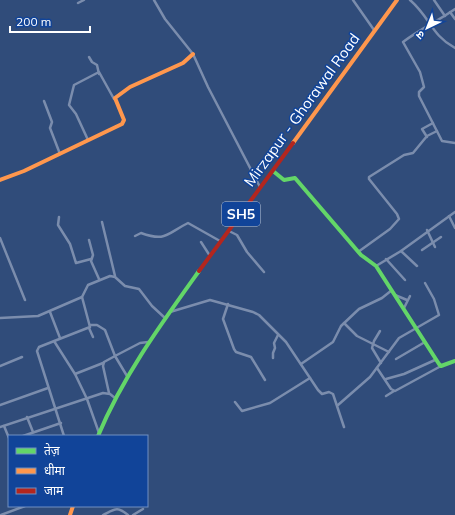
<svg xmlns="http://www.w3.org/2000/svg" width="455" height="515" font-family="Mulish,'Noto Sans Devanagari',sans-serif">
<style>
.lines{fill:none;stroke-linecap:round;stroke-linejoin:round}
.street{stroke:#7b8dad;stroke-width:2.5}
.fast{stroke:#63d668;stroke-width:4}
.slow{stroke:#ff974d;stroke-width:4}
.jam{stroke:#b3261e;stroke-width:4}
.labels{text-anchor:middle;stroke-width:3;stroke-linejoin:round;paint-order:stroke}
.shield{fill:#149;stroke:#b8c7e0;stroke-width:1}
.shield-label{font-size:14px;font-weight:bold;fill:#fff}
.street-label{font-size:15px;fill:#fff;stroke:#149}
</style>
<rect width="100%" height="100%" fill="#304c7a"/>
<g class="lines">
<g class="street">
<polyline points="154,0 165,19 193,54 208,87 260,187"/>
<polyline points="353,0 374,30"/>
<path d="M410 0C430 17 431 35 455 48"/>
<polyline points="434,0 445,16"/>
<polyline points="78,3 84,0"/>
<path d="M455 9C438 21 420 29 403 42L420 72 424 87 419 92V96L442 141 455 143"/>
<polyline points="450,12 455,19"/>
<polyline points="89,57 92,62 97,65 99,74"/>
<polyline points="44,101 52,122 50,128 60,154"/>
<polyline points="427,137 422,129 433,123"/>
<polyline points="88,140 76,114 69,105 74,85 99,72 114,99"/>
<polyline points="449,216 455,228"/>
<polyline points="59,217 58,225 70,244 76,263 91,259"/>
<polyline points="102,222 115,276"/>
<polyline points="427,230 435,247"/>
<polyline points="229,231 237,235 247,252 264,272"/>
<path d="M135 236 141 233C166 242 166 234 188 223L220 241"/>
<polyline points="0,238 25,300"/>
<polyline points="89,240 93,255 91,261 99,279"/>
<polyline points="201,242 210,256"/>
<polyline points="422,250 441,237"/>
<polyline points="401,251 417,266"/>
<polyline points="358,252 390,229 399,219 397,214 369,179 369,177 404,155 413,153 427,136 437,131"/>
<polyline points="386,259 405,280"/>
<polyline points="376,266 401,251 455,212"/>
<polyline points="395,295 407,300"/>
<polyline points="228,304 223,319 234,349 236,352 251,357 265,380"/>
<polyline points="404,308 410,296"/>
<polyline points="50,312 60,338"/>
<polyline points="170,312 210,300 253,312 259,315 286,342 318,390 322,394 329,392 333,394 344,427"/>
<polyline points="0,318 38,316 82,297 88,285 110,276 115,277 125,286 139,289 152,306 165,318"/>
<polyline points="344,323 357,336 389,352"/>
<polyline points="90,325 97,325 105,330 115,356 140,343 148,342"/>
<polyline points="89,328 93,337"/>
<polyline points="380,331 374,341 372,348 381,363"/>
<polyline points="54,341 75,374 87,399 99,433"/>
<polyline points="273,358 273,353 275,348 274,343 278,335"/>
<polyline points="396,359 425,342"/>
<polyline points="301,364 333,342 341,326 359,309 382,298 392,290"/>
<polyline points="0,366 22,357"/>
<polyline points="377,368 391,389 395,391 441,366"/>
<polyline points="75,374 103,363"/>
<polyline points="386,379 404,374 435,360"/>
<polyline points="109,393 103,366 104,362 115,356 127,376"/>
<polyline points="386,396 394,391"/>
<polyline points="235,402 242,411 270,403 310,378"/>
<polyline points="0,405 48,388"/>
<polyline points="338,405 370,377 399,338 439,315 434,299 425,283"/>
<polyline points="27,417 33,432"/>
<polyline points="4,426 9,438"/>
<polyline points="0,427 103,393 110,394 115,398"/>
<polyline points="23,436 61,423"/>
<polyline points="64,436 37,351 39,347 90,327 82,297"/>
<polyline points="1,515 25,506"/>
<path d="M103 515C115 509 117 506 128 515"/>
<polyline points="133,515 143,509"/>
</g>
<g class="fast">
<polyline points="273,171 284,180 295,178 361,255 376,266 439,364 441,366 455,361"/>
<path d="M98 436C123 376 161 324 199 271"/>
</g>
<g class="slow">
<polyline points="293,143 397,0"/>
<polyline points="0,180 24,171 122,124 124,120 115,98 130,87 183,63 193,54"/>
<polyline points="70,515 73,506"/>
</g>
<polyline class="jam" points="199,271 293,143"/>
</g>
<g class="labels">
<rect class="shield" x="222" y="202" width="38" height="24" rx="3"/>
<g class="shield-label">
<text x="241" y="219">SH5</text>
</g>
<g class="street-label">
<text transform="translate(302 110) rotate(-54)" y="5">Mirzapur - Ghorawal Road</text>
</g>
</g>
<rect x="8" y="435" width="140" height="72" fill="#114499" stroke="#708fc2"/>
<rect x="16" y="448" width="20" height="6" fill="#63d668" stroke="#708fc2"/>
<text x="44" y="455" font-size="12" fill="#ffffff">तेज़</text>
<rect x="16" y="468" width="20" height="6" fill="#ff974d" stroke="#708fc2"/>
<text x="44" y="475" font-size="12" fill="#ffffff">धीमा</text>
<rect x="16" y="488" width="20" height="6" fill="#b3261e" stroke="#708fc2"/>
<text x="44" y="495" font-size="12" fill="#ffffff">जाम</text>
<g transform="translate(427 28) rotate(223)" stroke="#114499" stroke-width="3" paint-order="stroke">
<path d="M0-3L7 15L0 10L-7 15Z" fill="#ffffff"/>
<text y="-6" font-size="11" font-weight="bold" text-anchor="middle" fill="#ffffff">उ</text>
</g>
<path d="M10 26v6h80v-6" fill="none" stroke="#ffffff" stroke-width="2"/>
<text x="16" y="26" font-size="12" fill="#ffffff" stroke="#114499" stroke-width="3" paint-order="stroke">200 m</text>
</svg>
